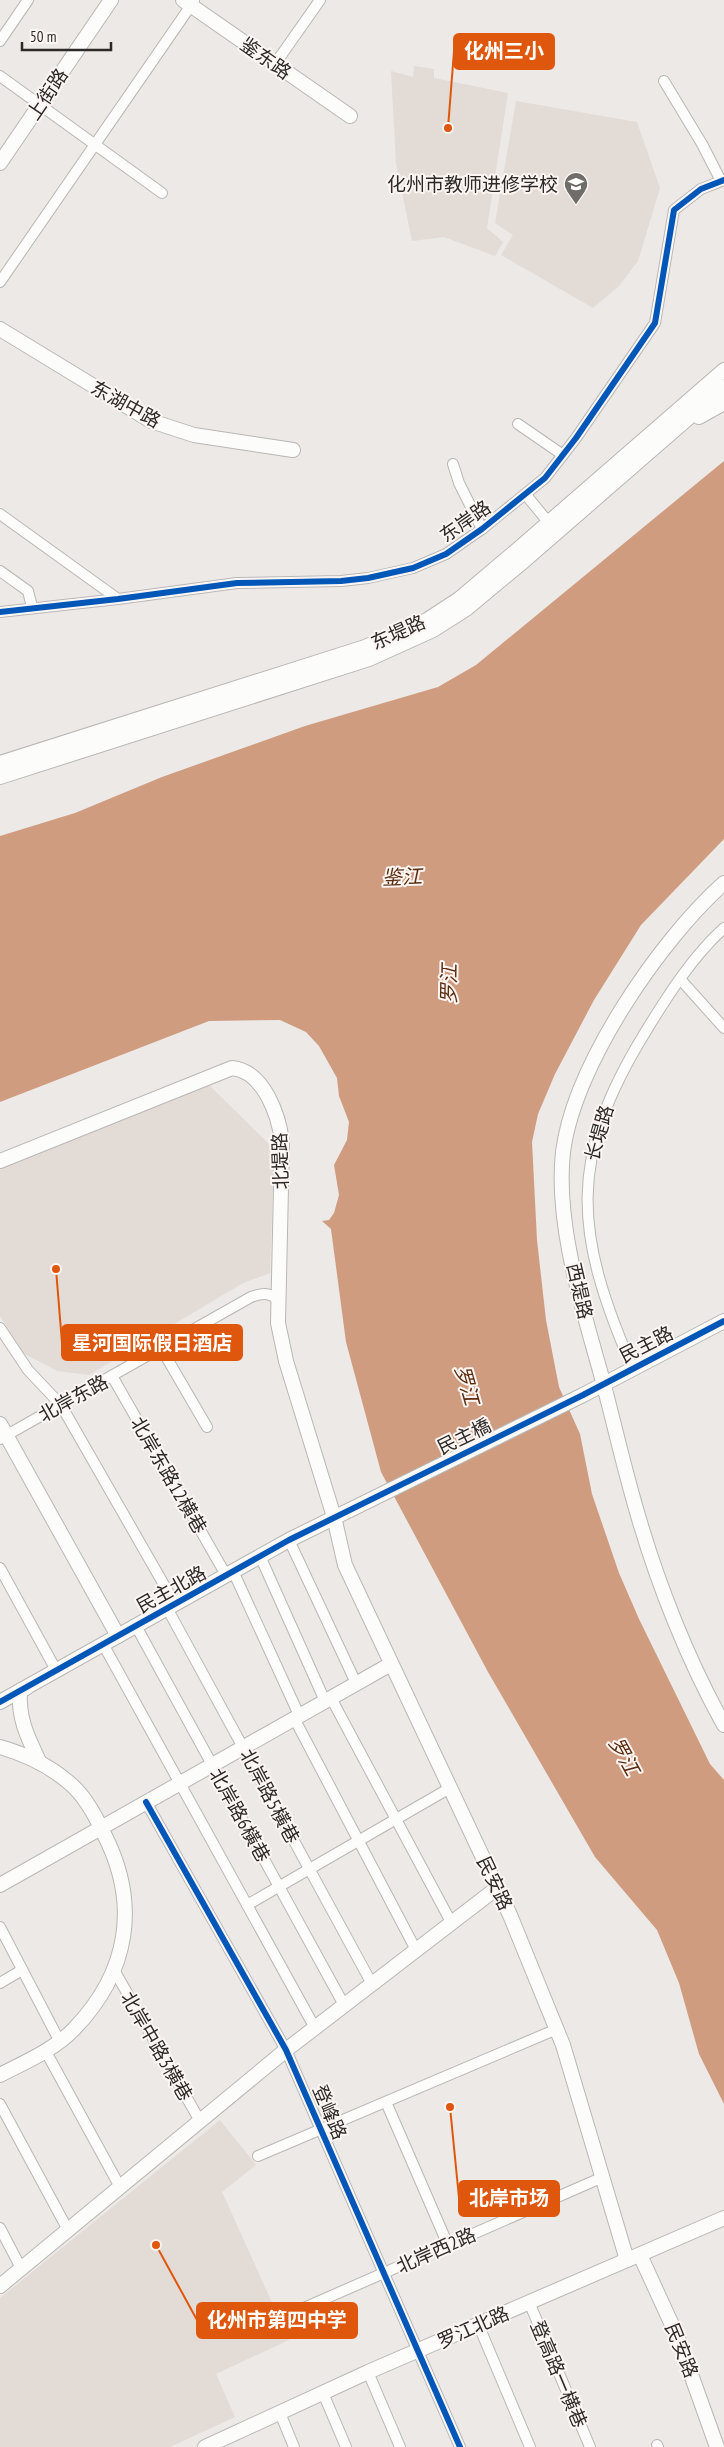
<svg xmlns="http://www.w3.org/2000/svg" width="724" height="2447" font-family="'PT Sans Narrow','Noto Sans SC',sans-serif">
<style>
.built{fill:#e3dbd6}
.water{fill:#cf9c80}
.lines{fill:none;stroke-linecap:round;stroke-linejoin:round}
.street-casing{stroke:#b9b7b5;stroke-width:12}
.secondary-casing{stroke:#b9b7b5;stroke-width:16}
.street{stroke:#fcfcfb;stroke-width:10}
.secondary{stroke:#fcfcfb;stroke-width:14}
.cycleway-casing{stroke:#fcf5f2;stroke-width:9}
.cycleway{stroke:#0057b8;stroke-width:6}
.labels{text-anchor:middle;stroke-width:4;stroke-linejoin:round;paint-order:stroke}
.street-label{font-size:19px;fill:#2c2a28;stroke:#fcf5f2}
.poi-label{font-size:19px;fill:#2c2a28;stroke:#fcf5f2;text-anchor:end}
.water-label{font-size:20px;font-style:italic;fill:#5b2c0f;stroke:#fcf5f2}
.leader{fill:none;stroke:#df570d;stroke-width:2}
.callout-dot{fill:#df570d;stroke:#fcf5f2;stroke-width:2}
.callout{fill:#df570d;stroke:#df570d;stroke-width:2}
.callout-label{font-size:20px;text-anchor:middle;font-weight:bold;fill:#fff}
</style>
<rect width="100%" height="100%" fill="#ece9e6"/>
<g class="built">
<polygon points="414,66 434,69 434,78 508,93 487,228 503,242 495,256 444,237 412,241 396,163 391,71 413,77"/>
<polygon points="516,101 637,122 660,188 638,261 619,286 593,308 501,255 513,235 495,223"/>
<polygon points="209,1085 274,1149 270,1273 243,1283 89,1375 57,1371 23,1353 0,1316 0,1170 13,1159"/>
<polygon points="220,2120 256,2165 222,2192 289,2340 216,2374 235,2417 170,2447 0,2447 0,2298"/>
</g>
<polygon class="water" points="724,461 724,839 641,925 594,1000 555,1074 538,1114 532,1142 537,1240 546,1320 559,1387 580,1434 592,1494 619,1573 639,1619 710,1764 724,1780 724,2104 699,2054 679,1983 657,1930 595,1857 488,1672 381,1472 346,1342 331,1229 322,1221 329,1220 334,1213 339,1195 334,1165 347,1140 349,1122 339,1096 337,1078 319,1046 306,1032 280,1020 209,1021 0,1102 0,836 75,813 162,777 305,726 438,687 476,665"/>
<g class="lines">
<g class="street-casing">
<g id="street">
<polyline points="0,41 28,0"/>
<polyline points="275,64 320,0"/>
<polyline points="0,76 162,193"/>
<polyline points="664,81 702,144 721,181"/>
<polyline points="0,282 194,1"/>
<polyline points="518,424 563,455"/>
<polyline points="453,464 459,483 482,529"/>
<polyline points="526,495 549,523"/>
<polyline points="0,514 118,599"/>
<polyline points="0,571 28,591 32,607"/>
<polyline points="0,612 118,599 237,583 341,581 368,578 413,568 446,554 482,529 545,478 576,438 655,323 674,210 701,189 724,180"/>
<polyline points="681,980 724,1028"/>
<polyline points="0,1328 28,1370 61,1405 175,1604"/>
<polyline points="161,1348 207,1427"/>
<path d="M632 1367C574 1232 567 1159 646 1031 668 995 693 956 724 928"/>
<polyline points="112,1376 226,1575"/>
<path d="M0 1439 251 1297C262 1293 269 1292 278 1300"/>
<polyline points="289,1540 356,1683"/>
<polyline points="260,1556 325,1701"/>
<polyline points="0,1568 56,1670"/>
<polyline points="233,1571 299,1715"/>
<polyline points="167,1608 372,1984"/>
<polyline points="136,1626 344,2005"/>
<polyline points="103,1644 315,2028"/>
<polyline points="331,1698 451,1922"/>
<polyline points="294,1718 416,1950"/>
<polyline points="146,1802 286,2050 460,2447"/>
<polyline points="247,1905 450,1788"/>
<polyline points="0,1927 60,2042"/>
<polyline points="114,1970 200,2121"/>
<polyline points="0,1983 22,1970"/>
<polyline points="45,2050 120,2187"/>
<polyline points="386,2102 448,2245"/>
<polyline points="0,2104 68,2230"/>
<polyline points="258,2156 557,2029"/>
<polyline points="0,2228 21,2268"/>
<polyline points="529,2302 590,2447"/>
<polyline points="297,2311 603,2177"/>
<polyline points="478,2324 530,2447"/>
<polyline points="368,2372 400,2447"/>
<polyline points="323,2393 346,2447"/>
<polyline points="280,2413 294,2447"/>
<polyline points="657,2445 658,2447"/>
</g>
</g>
<g class="secondary-casing">
<g id="secondary">
<polyline points="183,0 350,116"/>
<polyline points="0,163 111,0"/>
<polyline points="0,329 151,421 194,435 293,450"/>
<polyline points="699,417 724,403"/>
<polyline points="0,763 365,647 427,620 459,599 517,550 724,370"/>
<polyline points="0,777 369,659 433,630 466,609 525,560 724,387"/>
<path d="M724 883C660 940 574 1065 563 1152 555 1224 583 1309 602 1378 614 1423 624 1468 637 1512 657 1582 688 1661 724 1725"/>
<path d="M0 1161 232 1068C264 1071 279 1116 282 1142L278 1323 286 1361 334 1517 345 1565 510 1915 563 2045 627 2260"/>
<polyline points="0,1424 118,1636"/>
<path d="M26 1688 20 1691C18 1719 28 1738 40 1763"/>
<polyline points="0,1702 289,1540 583,1395 724,1321"/>
<path d="M0 1747C24 1754 48 1765 67 1781 84 1794 95 1815 104 1834 140 1904 129 1972 74 2029 54 2050 25 2062 0 2075"/>
<polyline points="0,1885 391,1664"/>
<polyline points="640,2255 678,2338 717,2447"/>
<polyline points="0,2286 286,2050 497,1888"/>
<polyline points="205,2447 368,2372 724,2218"/>
</g>
</g>
<use href="#street" class="street"/>
<use href="#secondary" class="secondary"/>
<g class="cycleway-casing">
<g id="cycleway">
<polyline points="0,612 118,599 237,583 341,581 368,578 413,568 446,554 482,529 545,478 576,438 655,323 674,210 701,189 724,180"/>
<polyline points="0,1702 289,1540 583,1395 724,1321"/>
<polyline points="146,1802 286,2050 460,2447"/>
</g>
</g>
<use href="#cycleway" class="cycleway"/>
</g>
<defs>
<g id="school-pin" transform="scale(1.25)"><path d="M0 17L-7.5 6A9.5 9.5 0 1 1 7.5 6Z" fill="#6f6d6a" stroke="#fcf5f2"/><path d="M0-5L7-2L0 1L-7-2ZM-4 1L0 2.5L4 1V4Q0 6-4 4Z" fill="#fff"/></g>
</defs>
<g fill-rule="evenodd">
<use href="#school-pin" x="576" y="184"/>
</g>
<g class="labels">
<g class="street-label">
<text transform="translate(266 58) rotate(35)" y="7">鉴东路</text>
<text transform="translate(47 94) rotate(-56)" y="7">上街路</text>
<text transform="translate(126 404) rotate(29)" y="7">东湖中路</text>
<text transform="translate(465 521) rotate(-35)" y="7">东岸路</text>
<text transform="translate(398 632) rotate(-24)" y="7">东堤路</text>
<text transform="translate(599 1133) rotate(-74)" y="7">长堤路</text>
<text transform="translate(280 1161) rotate(-92)" y="7">北堤路</text>
<text transform="translate(580 1291) rotate(77)" y="7">西堤路</text>
<text transform="translate(646 1344) rotate(-27)" y="7">民主路</text>
<text transform="translate(73 1398) rotate(-29)" y="7">北岸东路</text>
<text transform="translate(464 1436) rotate(-26)" y="7">民主橋</text>
<text transform="translate(169 1475) rotate(60)" y="7">北岸东路12横巷</text>
<text transform="translate(171 1589) rotate(-29)" y="7">民主北路</text>
<text transform="translate(270 1796) rotate(62)" y="7">北岸路5橫巷</text>
<text transform="translate(240 1815) rotate(61)" y="7">北岸路6橫巷</text>
<text transform="translate(495 1883) rotate(65)" y="7">民安路</text>
<text transform="translate(157 2046) rotate(60)" y="7">北岸中路3横巷</text>
<text transform="translate(330 2112) rotate(67)" y="7">登峰路</text>
<text transform="translate(436 2250) rotate(-24)" y="7">北岸西2路</text>
<text transform="translate(473 2327) rotate(-24)" y="7">罗江北路</text>
<text transform="translate(682 2350) rotate(68)" y="7">民安路</text>
<text transform="translate(559 2374) rotate(67)" y="7">登高路一横巷</text>
</g>
<g class="poi-label">
<text x="558" y="191">化州市教师进修学校</text>
</g>
<g class="water-label">
<text transform="translate(402 877) rotate(-2)" y="7">鉴江</text>
<text transform="translate(449 984) rotate(-89)" y="7">罗江</text>
<text transform="translate(467 1385) rotate(74)" y="7">罗江</text>
<text transform="translate(624 1756) rotate(61)" y="7">罗江</text>
</g>
</g>
<path class="leader" d="M448 128L454 51M56 1269L62 1343M450 2107L459 2198M156 2245L197 2320"/>
<g class="callout-dot">
<circle cx="448" cy="128" r="5"/>
<circle cx="56" cy="1269" r="5"/>
<circle cx="450" cy="2107" r="5"/>
<circle cx="156" cy="2245" r="5"/>
</g>
<g class="callout">
<rect x="454" y="34" width="100" height="35" rx="5"/>
<rect x="62" y="1325" width="180" height="35" rx="5"/>
<rect x="459" y="2181" width="100" height="35" rx="5"/>
<rect x="197" y="2303" width="160" height="35" rx="5"/>
</g>
<g class="callout-label">
<text x="504" y="58">化州三小</text>
<text x="152" y="1350">星河国际假日酒店</text>
<text x="509" y="2205">北岸市场</text>
<text x="277" y="2327">化州市第四中学</text>
</g>
<path d="M22 42v8h89v-8" fill="none" stroke="#2c2a28" stroke-width="2.5"/>
<text x="30" y="42" font-size="15" fill="#2c2a28" stroke="#fcf5f2" stroke-width="4" paint-order="stroke">50 m</text>
</svg>
